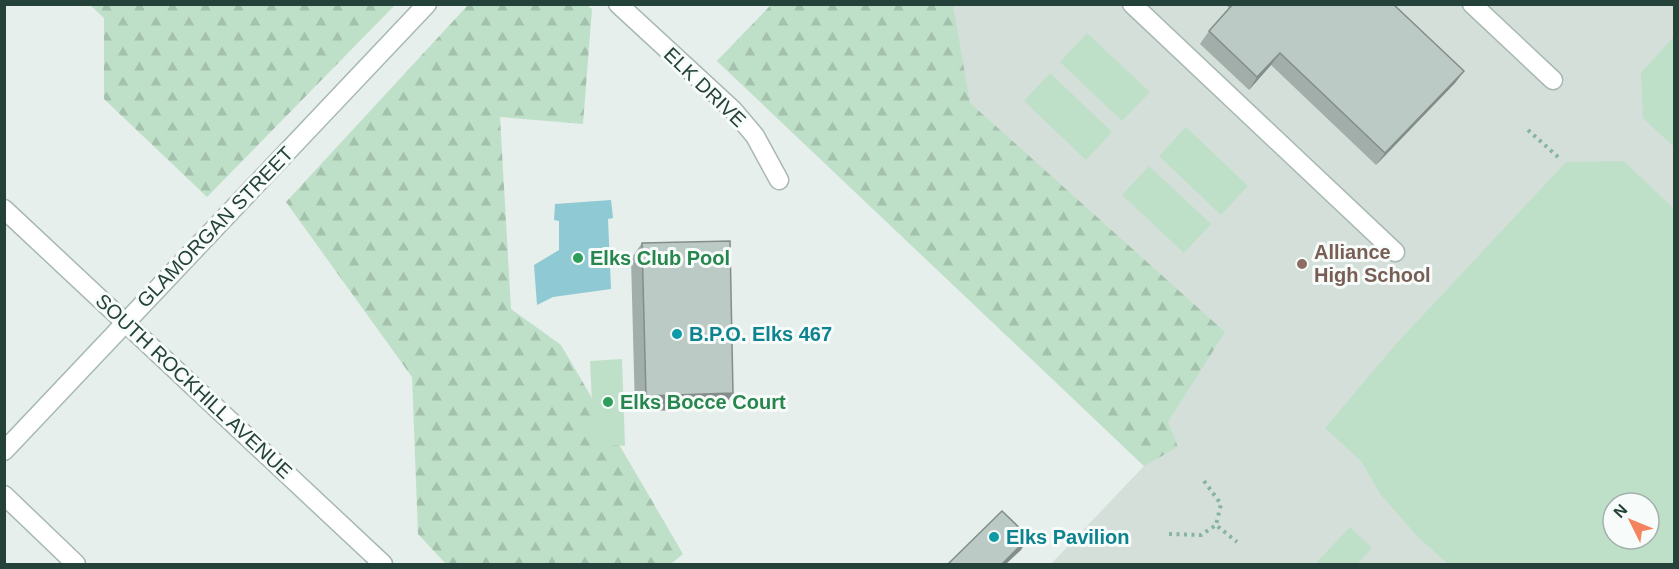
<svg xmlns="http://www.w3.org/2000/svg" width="1679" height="569" font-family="Helvetica,sans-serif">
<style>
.built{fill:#d4dfda;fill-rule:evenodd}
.forest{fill:url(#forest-firs)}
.pitch{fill:#bfe0c8;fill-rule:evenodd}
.water{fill:#8ec9d4}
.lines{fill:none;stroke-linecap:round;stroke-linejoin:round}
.minor-casing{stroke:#a8b8b2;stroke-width:21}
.path{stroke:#86b3a5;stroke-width:4;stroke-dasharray:3 4.5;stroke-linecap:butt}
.minor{stroke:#fff;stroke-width:18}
.wall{fill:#a1aea9}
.shaded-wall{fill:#838d89}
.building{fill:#bbcac4;stroke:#838d89;stroke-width:1.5}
.leisure-dot{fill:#2e9e5b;stroke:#f7fbf9;stroke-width:2}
.education-dot{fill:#8d6e63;stroke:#f7fbf9;stroke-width:2}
.culture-dot{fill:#0f9aa8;stroke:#f7fbf9;stroke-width:2}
.labels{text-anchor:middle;stroke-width:6;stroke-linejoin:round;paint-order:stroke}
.street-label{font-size:20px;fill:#24423a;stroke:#f7fbf9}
.education-label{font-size:20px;font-weight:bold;fill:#785e54;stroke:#f7fbf9;text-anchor:start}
.leisure-label{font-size:20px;font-weight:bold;fill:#27864d;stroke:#f7fbf9;text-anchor:start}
.culture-label{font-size:20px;font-weight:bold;fill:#0d838f;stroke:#f7fbf9;text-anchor:start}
</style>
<defs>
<pattern id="forest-firs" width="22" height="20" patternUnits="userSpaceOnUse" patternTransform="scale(1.5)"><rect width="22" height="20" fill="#bfe0c8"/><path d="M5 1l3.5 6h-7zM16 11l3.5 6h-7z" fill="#a4c1ad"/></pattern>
</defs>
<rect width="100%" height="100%" fill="#e6efeb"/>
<path class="built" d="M771 5H1674V564H1051L1144 466 717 61ZM1613 503H1649V539H1613Z"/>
<g class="forest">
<polygon points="90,5 395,5 207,197 104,99 104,18"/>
<polygon points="468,5 587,5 592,9 583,124 500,117 511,309 561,345 683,554 671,564 446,564 418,534 412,377 286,202"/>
<polygon points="771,5 953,5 970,103 1225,332 1168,422 1178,447 1144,466 717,61"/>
</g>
<g class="pitch">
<polygon points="1087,33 1150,92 1122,121 1060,62"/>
<polygon points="1674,36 1674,147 1643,118 1641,73"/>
<polygon points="1050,73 1112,132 1086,160 1024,101"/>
<polygon points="1186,127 1248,186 1221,215 1159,156"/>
<path d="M1624 161 1674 209V564H1448L1417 536 1381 495 1361 461 1325 428 1396 344 1566 162ZM1613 503H1649V539H1613Z"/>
<polygon points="1149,166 1211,224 1184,253 1122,195"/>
<polygon points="622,359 625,446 594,443 590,361"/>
<polygon points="1350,527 1372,548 1357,564 1315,564"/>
</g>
<polygon class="water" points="611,200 613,218 608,219 611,289 553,297 537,305 534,265 559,250 559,221 554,220 555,204"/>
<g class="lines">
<g class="minor-casing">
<g id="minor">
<polyline points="618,4 733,110 755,136 779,180"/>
<polyline points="1132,4 1395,252"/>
<polyline points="1472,4 1553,80"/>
<polyline points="4,209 383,564"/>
<polyline points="4,451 427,4"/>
<polyline points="4,495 76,564"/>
</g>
</g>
<g class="path">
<polyline points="1528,130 1558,157"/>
<polyline points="1204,481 1221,504 1216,525 1237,542"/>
<polyline points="1169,534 1201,535 1216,525"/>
</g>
<use href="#minor" class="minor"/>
</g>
<g class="wall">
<polygon points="1225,4 1393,4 1464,71 1455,83 1376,165 1271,65 1249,90 1200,44 1209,31 1230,9"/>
<polygon points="642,243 733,393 722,409 635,411 631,259"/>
</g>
<g class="shaded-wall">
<polygon points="1280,53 1271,65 1249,90 1257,77"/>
<polygon points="1464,71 1455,83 1376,165 1385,153"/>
<polygon points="733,393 722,409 635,411 646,396"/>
<polygon points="1029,537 1021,550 1006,564 1002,564"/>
</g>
<g class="building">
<polygon points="1233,4 1393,4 1464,71 1385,153 1280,53 1257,77 1209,31"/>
<polygon points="730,241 733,393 646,396 642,243"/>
<polygon points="1002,511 1029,537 1002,564 948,564"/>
</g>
<g class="leisure-dot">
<circle cx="578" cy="258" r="6"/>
<circle cx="608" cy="402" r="6"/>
</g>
<circle class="education-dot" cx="1302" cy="264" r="6"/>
<g class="culture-dot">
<circle cx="677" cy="334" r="6"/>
<circle cx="994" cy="537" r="6"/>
</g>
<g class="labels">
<g class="street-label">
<text transform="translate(705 87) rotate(44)" y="7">ELK DRIVE</text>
<text transform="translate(215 227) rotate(-46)" y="7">GLAMORGAN STREET</text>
<text transform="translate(194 386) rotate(43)" y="7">SOUTH ROCKHILL AVENUE</text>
</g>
<g class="education-label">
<text x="1314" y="259">Alliance<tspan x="1314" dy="23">High School</tspan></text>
</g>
<g class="leisure-label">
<text x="590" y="265">Elks Club Pool</text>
<text x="620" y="409">Elks Bocce Court</text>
</g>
<g class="culture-label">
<text x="689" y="341">B.P.O. Elks 467</text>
<text x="1006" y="544">Elks Pavilion</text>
</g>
</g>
<rect width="1679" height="569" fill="none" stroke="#24423a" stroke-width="12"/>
<g transform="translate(1631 521) rotate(313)"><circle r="28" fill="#f7fbf9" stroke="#a3b1ad" stroke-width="1.5"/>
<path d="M0-4.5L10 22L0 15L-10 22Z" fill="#f4845f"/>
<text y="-9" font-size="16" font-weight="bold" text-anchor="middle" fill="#24423a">N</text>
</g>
</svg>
